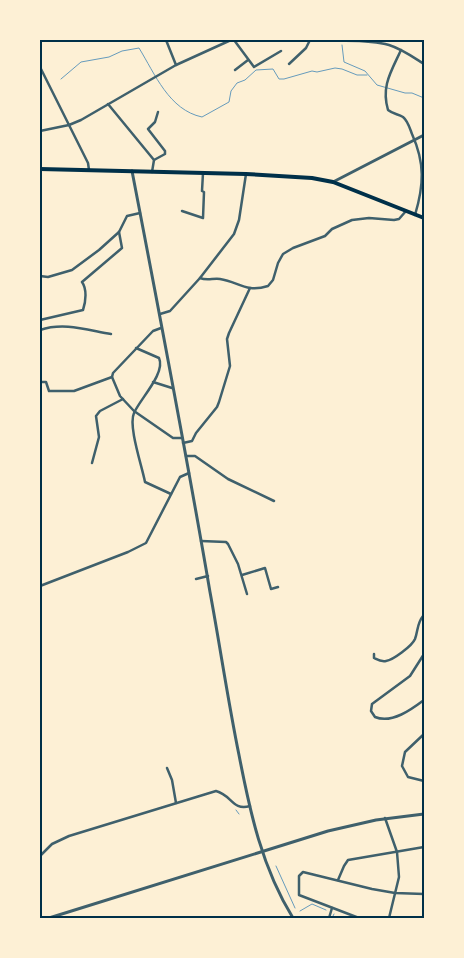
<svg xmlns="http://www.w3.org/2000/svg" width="464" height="958" font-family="Jost,sans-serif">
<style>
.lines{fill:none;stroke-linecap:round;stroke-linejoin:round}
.stream{stroke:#669bbc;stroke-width:1}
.minor{stroke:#3f606c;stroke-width:2.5}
.tertiary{stroke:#3f606c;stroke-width:3}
.primary{stroke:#003049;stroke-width:4}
.neatline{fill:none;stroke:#003049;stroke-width:2}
</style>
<rect width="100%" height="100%" fill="#fdf0d5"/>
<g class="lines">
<g class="stream">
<polyline points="342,45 344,62 365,71 377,85 405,93 412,93 424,98"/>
<path d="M61 79 81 62 109 57 122 51 139 48C155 74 169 110 202 117L229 102 231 91 237 83 245 80 256 70 273 69 279 79H284L312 71 317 72 335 68 342 69 357 75H367"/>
<polyline points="236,810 239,814"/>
<polyline points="276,866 295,908"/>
<polyline points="300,911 312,904 326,910"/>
<polyline points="332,918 334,914"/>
</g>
<g class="minor">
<polyline points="166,40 176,65"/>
<polyline points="234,40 254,67 281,51"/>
<path d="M321 40C344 42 367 39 389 45 402 49 413 57 424 64"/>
<path d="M401 50C391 72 381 86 388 110 393 114 398 114 403 117 408 121 410 129 412 134 425 163 424 185 415 215"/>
<polyline points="289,64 306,48 310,40"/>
<polyline points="40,67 88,163 89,170"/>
<polyline points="235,70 248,60"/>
<polyline points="108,104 154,160 152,172"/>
<polyline points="40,131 69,125 81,120 176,65 231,40"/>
<polyline points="154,160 165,154 165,151 148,129 155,122 158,112"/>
<polyline points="182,211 203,218 204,192 202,191 203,173"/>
<polyline points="40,276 48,277 72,270 99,250 119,232 127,216 140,213"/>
<path d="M200 278C207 281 213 278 220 279 239 282 246 293 268 286L273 280 278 263 283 254 293 248 325 236 332 229 352 220 369 218 394 220 399 219 406 211"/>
<polyline points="160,314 170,311 200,278 234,234 239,220 246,174"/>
<path d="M40 320 83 310C86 301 87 289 82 282L122 248 119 232"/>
<polyline points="161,328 153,331 113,373 112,377 120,396 134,411 173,438 182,438"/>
<path d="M40 330C64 322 87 330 111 334"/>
<path d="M136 348 159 358C166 373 140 399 134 413 128 426 142 466 145 482L171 494"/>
<polyline points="40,382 46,382 49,391 74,391 112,377"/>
<polyline points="153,382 172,388"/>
<polyline points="183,443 192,441 196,433 217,407 219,402 230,366 227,339 229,333 250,288"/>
<polyline points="186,456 195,456 228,479 274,501"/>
<polyline points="92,463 99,437 96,416 100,411 123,399"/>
<polyline points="201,541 226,542 228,544 238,564 247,594"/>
<polyline points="242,575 265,568 271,589 278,587"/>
<polyline points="196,579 208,576"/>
<polyline points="40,586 128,552 146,543 180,477 189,473"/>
<path d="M374 654V658C378 660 381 662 386 661 393 660 412 646 415 639 418 631 417 623 423 616L424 617"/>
<path d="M424 654 410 676 372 704 371 711 375 717C392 724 412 709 424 700"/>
<polyline points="424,734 405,752 402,766 408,777 424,781"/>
<polyline points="167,768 172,780 176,803"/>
<polyline points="385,818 397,852 399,877 389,918"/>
<path d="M40 856 52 844 69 836 216 791C232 795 232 811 250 806"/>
<polyline points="338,880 344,866 348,860 424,847"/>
<polyline points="329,918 332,908"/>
<polyline points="359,918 299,895 299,876 303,872 372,889 395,893 424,894"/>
</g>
<g class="tertiary">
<path d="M132 171C159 311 186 451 210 592 220 646 228 701 239 755 250 812 262 868 293 918"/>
<polyline points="333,182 424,135"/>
<polyline points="49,918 328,831 376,820 424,814"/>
</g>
<polyline class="primary" points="40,169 246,174 312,178 333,182 424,218"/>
</g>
<rect width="464" height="958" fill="none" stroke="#fdf0d5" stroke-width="82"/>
<rect x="41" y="41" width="382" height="876" class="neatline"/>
</svg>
